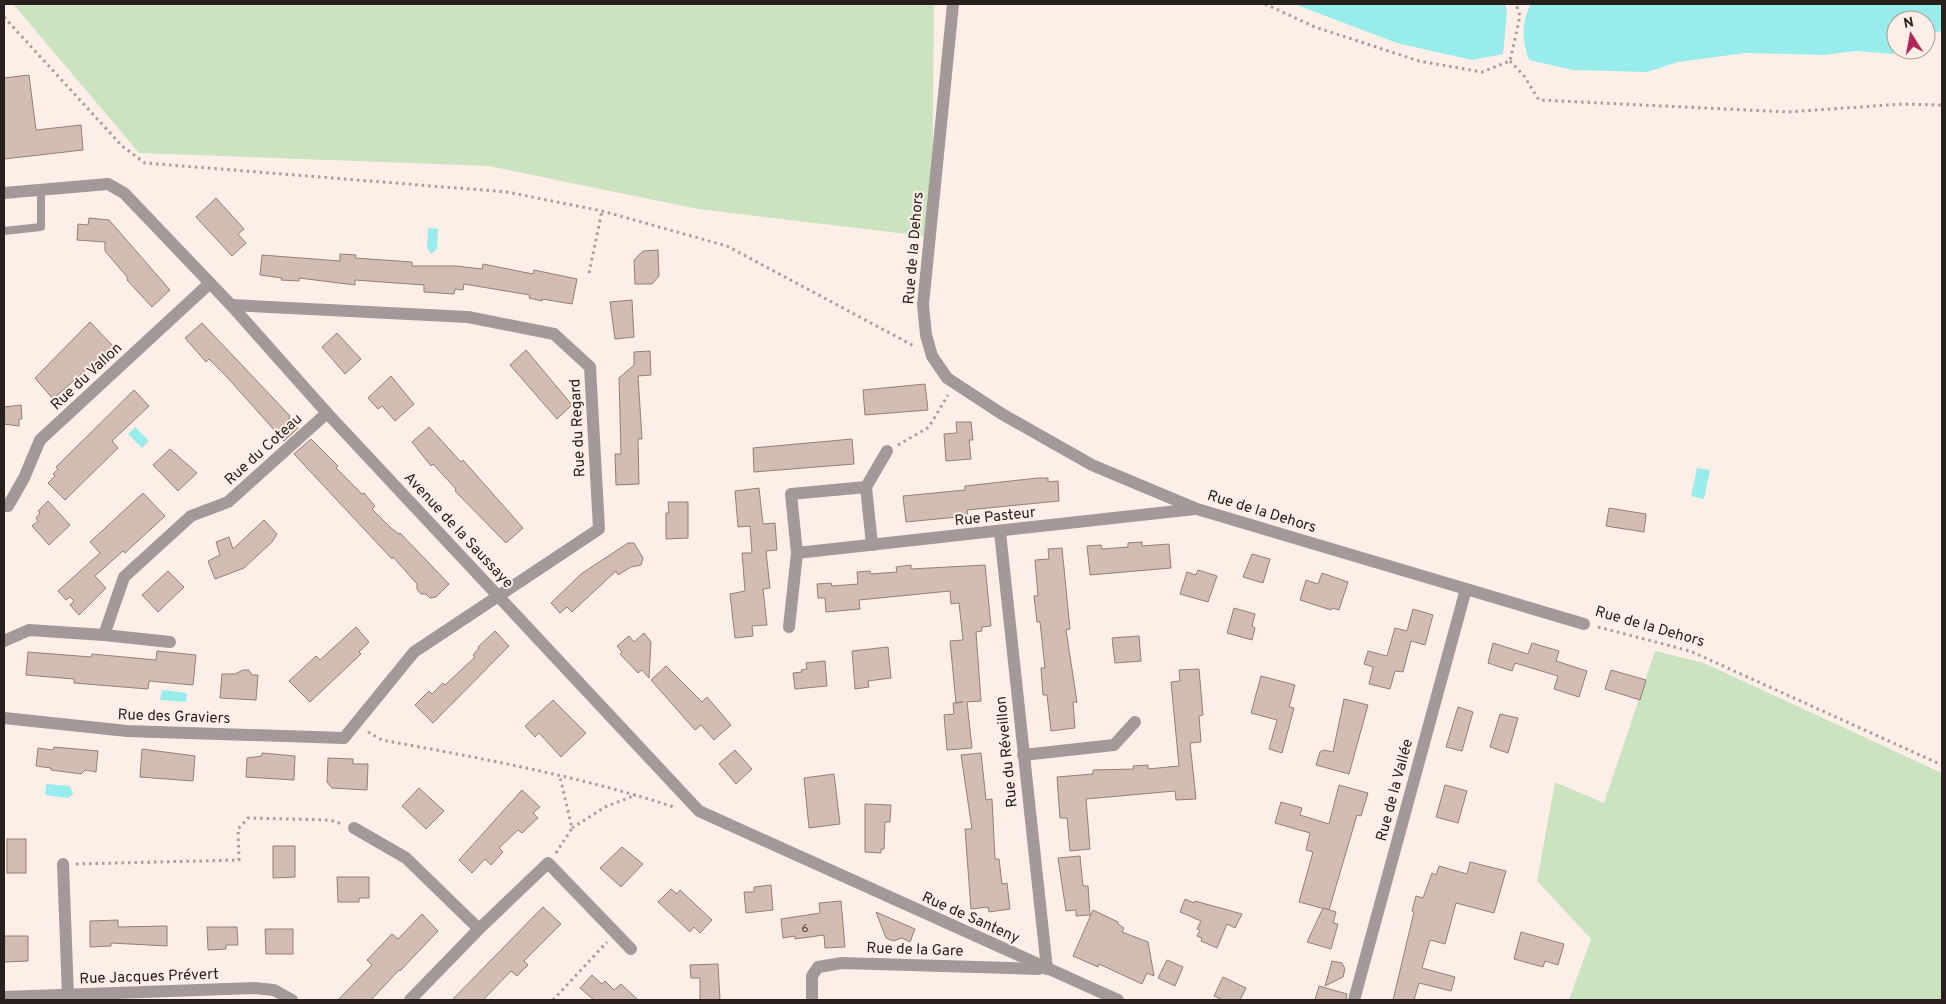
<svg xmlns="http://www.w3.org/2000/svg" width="1946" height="1004" font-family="Overpass,sans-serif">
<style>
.green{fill:#cbe4bf}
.water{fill:#99ecec}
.building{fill:#d3bcb1;stroke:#947f75}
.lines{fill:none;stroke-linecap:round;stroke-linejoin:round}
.path{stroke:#a99d97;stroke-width:3;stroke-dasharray:2.5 4;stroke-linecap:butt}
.service{stroke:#a49999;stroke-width:8}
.minor{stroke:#a49999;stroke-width:12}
.labels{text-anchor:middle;stroke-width:4;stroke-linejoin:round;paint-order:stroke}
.number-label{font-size:12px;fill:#534741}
.street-label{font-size:15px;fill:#28201c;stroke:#fdefe8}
</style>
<rect width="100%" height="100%" fill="#fdefe8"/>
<g class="green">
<polygon points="13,4 934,4 932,237 698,209 489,166 139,153"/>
<polygon points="1655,651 1704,663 1942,773 1942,1000 1569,1000 1591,939 1537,881 1555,782 1604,803"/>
</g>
<g class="water">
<polygon points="1294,4 1505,4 1507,12 1503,54 1472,60 1397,43"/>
<path d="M1531 4H1942V31L1926 34V20H1896V50H1898L1893 54 1856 51 1824 55 1746 53 1678 62 1647 72 1573 70 1529 60C1522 42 1521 21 1531 4Z"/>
<polygon points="428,228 438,229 437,249 431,254 427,248"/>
<polygon points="135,427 149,441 142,448 128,434"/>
<polygon points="1697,468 1710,470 1704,499 1691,496"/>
<polygon points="162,690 187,693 186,702 160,700"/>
<polygon points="46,784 70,786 73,794 69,798 45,795"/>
</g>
<g class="building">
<polygon points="29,75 36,130 81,125 83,150 4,159 4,78"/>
<polygon points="216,198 244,229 238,234 246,243 232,256 196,217"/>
<polygon points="89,218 109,220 170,290 152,307 127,280 128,278 105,251 105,242 77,240 78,224 88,225"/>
<polygon points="658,250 659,276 652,284 635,284 634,260 643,251"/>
<polygon points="340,254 356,255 355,258 412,262 412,266 456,266 482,269 483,264 533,274 534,270 577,279 572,304 542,299 542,301 529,298 530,295 464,284 463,290 455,289 454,294 424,292 424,285 355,280 355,285 299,278 299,281 281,280 282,278 260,275 262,255 340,261"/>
<polygon points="632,300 634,337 615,339 610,302"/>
<polygon points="90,322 113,346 53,399 35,378"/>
<polygon points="202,323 290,416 289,418 298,428 284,441 226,376 209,359 206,362 185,338"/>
<polygon points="337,333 361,359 345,374 322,347"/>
<polygon points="526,350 572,405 557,419 510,365"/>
<polygon points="650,351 651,375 638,376 642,439 638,439 639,484 616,485 615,454 621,454 619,378 634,365 634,352"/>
<polygon points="391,376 414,404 395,421 382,406 378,409 368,398"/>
<polygon points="925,384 928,410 865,415 863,390"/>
<polygon points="134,390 149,406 112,441 118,448 65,500 48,483 55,476 53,474 58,469 56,467"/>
<polygon points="21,405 22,419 19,419 19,426 4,424 4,407"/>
<polygon points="956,422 971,422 973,440 969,440 971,459 946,461 944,434 957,433"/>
<polygon points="429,427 461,462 463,460 523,528 506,543 455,491 456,489 433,464 431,466 412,442"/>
<polygon points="311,439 338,466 336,468 362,494 364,493 368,498 375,506 372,509 391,528 399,534 400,533 449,584 436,597 430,598 426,594 421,594 417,589 417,584 393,557 392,559 294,454"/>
<polygon points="852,439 854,464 754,472 753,448"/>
<polygon points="170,449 197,473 178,491 153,465"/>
<polygon points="1038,478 1048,478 1048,482 1058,481 1059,501 967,510 968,516 906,522 903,496 965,490 965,486"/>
<polygon points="759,488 763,524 775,523 777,550 766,551 770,588 763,589 767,625 752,626 753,636 735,638 730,594 745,591 742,553 752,553 750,526 738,527 735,491"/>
<polygon points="143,493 165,516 125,553 123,551 95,576 106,588 79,615 70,605 74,601 70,597 66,600 58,591 100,553 90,542"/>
<polygon points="48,501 70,525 49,545 32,526 38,521 36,518 40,513 38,511"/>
<polygon points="668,502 688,502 688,538 666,539 666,513 669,513"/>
<polygon points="1609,508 1646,514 1644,532 1606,526"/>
<polygon points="264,520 277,534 272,542 244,568 215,579 208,561 220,555 216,542 229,537 233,549"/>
<polygon points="1142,542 1142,546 1169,544 1171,568 1090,575 1087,546 1101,545 1102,549 1128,547 1128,543"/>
<polygon points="628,543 634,543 643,558 641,565 631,567 618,575 616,571 572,612 567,607 560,613 551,603 581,574"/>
<polygon points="1062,548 1070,629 1066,630 1077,702 1073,702 1075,728 1051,731 1047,695 1043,695 1041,668 1045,668 1040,622 1037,622 1034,596 1038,596 1035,560 1049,559 1048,549"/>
<polygon points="1252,554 1270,559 1263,583 1243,577"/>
<polygon points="911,565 911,569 985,565 991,626 982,627 982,631 976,632 981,701 967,702 972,748 947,750 944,715 954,714 953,703 963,702 956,703 950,641 963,640 959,603 951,604 950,591 859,600 860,609 826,612 825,598 818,598 817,584 831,583 832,586 858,584 857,572 870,571 871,574 897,572 896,567"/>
<polygon points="1198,570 1217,576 1208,602 1180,594 1187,572 1196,575"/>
<polygon points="168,571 184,587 158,612 142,595"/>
<polygon points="1322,573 1348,582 1339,610 1332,608 1331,610 1300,600 1306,580 1318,584"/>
<polygon points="1234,608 1255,614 1252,626 1255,628 1252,640 1227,633"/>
<polygon points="1413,609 1433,615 1425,645 1411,641 1403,672 1395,671 1390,689 1369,684 1373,667 1364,664 1368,651 1387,656 1395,628 1407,631"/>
<polygon points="356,627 369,642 359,652 361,654 310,702 289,681 316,656 320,660"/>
<polygon points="495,631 509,646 433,723 415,705 429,691 432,694 443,683 445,685 475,657 473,655 479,648 478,647"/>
<polygon points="644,633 651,642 649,678 642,670 638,673 620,654 622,652 617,646 629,636 634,642"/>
<polygon points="1139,636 1141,661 1115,663 1112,638"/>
<polygon points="1493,643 1528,654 1532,643 1559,651 1556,661 1587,671 1579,697 1554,689 1558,676 1515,663 1512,671 1488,663"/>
<polygon points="888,647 891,678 868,681 869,687 855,689 852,651"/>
<polygon points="157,651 196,655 193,685 149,681 148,689 74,683 74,679 26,675 28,652 91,657 92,654 156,660"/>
<polygon points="825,661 827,686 795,689 793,673 802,672 801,670 807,669 806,663"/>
<polygon points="666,666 702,702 707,697 731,725 714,740 701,725 695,730 651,680"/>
<polygon points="1199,669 1203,715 1199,716 1201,742 1190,743 1196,799 1176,800 1175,791 1086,799 1090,849 1070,851 1067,818 1060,818 1057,777 1093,774 1093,770 1134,769 1133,766 1148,765 1148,769 1179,766 1171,682 1180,681 1179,670"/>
<polygon points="243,670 249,670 252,675 258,675 256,700 220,698 222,674 235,674"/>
<polygon points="1611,670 1646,680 1640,700 1605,689"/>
<polygon points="1261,676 1295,685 1289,707 1294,708 1282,753 1269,749 1277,720 1251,713"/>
<polygon points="1344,699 1368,705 1349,774 1316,765 1320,752 1324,750 1333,752"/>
<polygon points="553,700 586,733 561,757 539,733 535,737 525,726"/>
<polygon points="1458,707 1473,712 1462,751 1446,747"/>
<polygon points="1500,714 1518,718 1508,753 1490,747"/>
<polygon points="54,747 98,751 96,772 85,770 81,774 51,770 51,768 36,766 38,748 53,750"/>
<polygon points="142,749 195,756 193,781 140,777"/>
<polygon points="735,750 752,769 736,784 719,764"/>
<polygon points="262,753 295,756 294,780 246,777 247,758 262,756"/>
<polygon points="981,753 986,800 992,799 995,859 999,859 1002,884 1007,883 1010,909 989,912 988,907 971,909 965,829 972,829 961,755"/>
<polygon points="328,758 353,759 353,764 368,764 367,790 332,788 327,782"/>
<polygon points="834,774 840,824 809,828 804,778"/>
<polygon points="1339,785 1368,793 1361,816 1357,815 1329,910 1299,902 1313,852 1306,850 1310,833 1275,823 1281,802 1302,808 1300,815 1329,824"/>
<polygon points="1445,785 1467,791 1458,823 1436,817"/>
<polygon points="419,788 444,811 426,829 402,806"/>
<polygon points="522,790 540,807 533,813 538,818 522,833 518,830 499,848 503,852 491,865 485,859 472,873 459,860"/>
<polygon points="865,804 891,805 890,822 885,822 884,849 881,849 881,853 865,852"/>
<rect x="7" y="839" width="19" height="34"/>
<polygon points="273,846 295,846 295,877 273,878"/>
<polygon points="622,847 643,864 621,887 600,868"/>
<polygon points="1080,856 1083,886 1088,886 1090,915 1076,916 1076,910 1066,911 1058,858"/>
<polygon points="1470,862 1506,871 1494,913 1456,903 1445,944 1430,940 1422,968 1455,977 1451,991 1419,983 1414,1000 1393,1000 1414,912 1412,911 1416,896 1423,898 1432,873 1436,875 1439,866 1467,874"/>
<polygon points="337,877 369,877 369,898 359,898 359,902 338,902"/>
<polygon points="771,885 773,910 746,913 744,892 754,892 754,887"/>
<polygon points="671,889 677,894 680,890 712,920 700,933 694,927 690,932 658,902"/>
<polygon points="1185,899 1194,903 1195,901 1242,914 1235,928 1227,924 1217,948 1201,941 1202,938 1197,936 1200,930 1197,929 1201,921 1180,912"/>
<polygon points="841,901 845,947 825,948 824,935 795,939 795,936 783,938 781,919 820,913 819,903"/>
<polygon points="543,907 561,924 524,961 528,965 517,976 511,971 483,1000 452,1000"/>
<polygon points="1323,908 1336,912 1333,923 1338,924 1331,949 1307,942"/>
<polygon points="1093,910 1118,922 1118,924 1124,928 1122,932 1148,942 1154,976 1147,973 1142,984 1099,964 1098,967 1073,956"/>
<polygon points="876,912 915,929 910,942 902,938 893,941 886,938"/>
<polygon points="422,914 438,931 400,971 399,970 371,1000 338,1000 372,965 367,960 392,934 398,939"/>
<polygon points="118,920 118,927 167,926 167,946 111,943 111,946 90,947 90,921"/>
<polygon points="207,927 237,927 238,945 226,945 226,949 208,950"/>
<polygon points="265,929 293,929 293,954 266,954"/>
<polygon points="1521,932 1564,944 1558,965 1545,961 1543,967 1514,959"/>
<polygon points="4,936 28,936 28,961 4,962"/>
<polygon points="1167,960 1183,967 1175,986 1158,978"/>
<polygon points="1332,961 1342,963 1345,969 1343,977 1325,986"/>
<polygon points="718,964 720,1000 700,1000 700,978 691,978 690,965"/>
<polygon points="592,975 602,984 605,981 614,990 621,984 638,1000 594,1000 580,988"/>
<polygon points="1223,977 1246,988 1240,1000 1223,1000 1214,996"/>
<polygon points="1319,986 1347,994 1346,1000 1315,1000"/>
</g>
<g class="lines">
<g class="path">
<polyline points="1265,4 1315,27 1419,61 1482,72 1510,61 1520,16 1516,4"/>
<polyline points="4,17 122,146 145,163 507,192 602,211 727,246 914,346"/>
<polyline points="1510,61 1524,76 1539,100 1788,112 1902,104 1942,105"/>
<polyline points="589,273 602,211"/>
<polyline points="898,445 929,427 948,395"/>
<polyline points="1598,627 1690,651 1942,765"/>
<path d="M368 732 382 740C480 758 579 776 674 807"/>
<polyline points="572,828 605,807 636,795"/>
<polyline points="556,853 572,828 560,777"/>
<polyline points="76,864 239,860 238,829 248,818 330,820 342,824"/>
<polyline points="553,1000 607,942"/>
</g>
<polyline class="service" points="4,231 41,227 41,190"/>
<g class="minor">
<polyline points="953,4 923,305 926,335 932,356 947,378 1002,414 1092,465 1197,509 1584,624"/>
<polyline points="4,193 108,184 124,193 231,305 327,413 699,811 1118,1000"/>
<polyline points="866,487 887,451"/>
<polyline points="4,506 8,506 24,478 40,440 210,283"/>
<polyline points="1000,532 1047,969"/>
<polyline points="797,553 1195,509"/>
<polyline points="789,627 797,553 791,494 866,487 872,545"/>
<polyline points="104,635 124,577 191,516 228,502 327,413"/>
<polyline points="4,641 29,630 104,635 170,642"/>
<polyline points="4,718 127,731 344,738 414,652 599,529 590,367 554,334 468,317 231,305"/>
<polyline points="1023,755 1114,745 1135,722"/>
<polyline points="354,828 406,858 479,929"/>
<polyline points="63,864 68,996"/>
<polyline points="4,997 254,988 274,990 292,1000"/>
<polyline points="410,1000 479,929 548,863 631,949"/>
<polyline points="812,1000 812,976 818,967 842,963 1039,969"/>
<polyline points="1354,1000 1466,589"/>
</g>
</g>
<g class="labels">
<g class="number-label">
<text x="805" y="932">6</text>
</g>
<g class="street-label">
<text transform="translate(913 248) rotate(-85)" y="5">Rue de la Dehors</text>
<text transform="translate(86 376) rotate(-43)" y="5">Rue du Vallon</text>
<text transform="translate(577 428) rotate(-93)" y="5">Rue du Regard</text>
<text transform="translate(263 449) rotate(-42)" y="5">Rue du Coteau</text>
<text transform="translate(1262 511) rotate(17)" y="5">Rue de la Dehors</text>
<text transform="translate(995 516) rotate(-6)" y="5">Rue Pasteur</text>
<text transform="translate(459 530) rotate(47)" y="5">Avenue de la Saussaye</text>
<text transform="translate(1650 626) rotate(16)" y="5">Rue de la Dehors</text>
<text transform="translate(174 716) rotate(2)" y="5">Rue des Graviers</text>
<text transform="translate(1006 752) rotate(-96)" y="5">Rue du Réveillon</text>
<text transform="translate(1394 790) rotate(-75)" y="5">Rue de la Vallée</text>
<text transform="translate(971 917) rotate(24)" y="5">Rue de Santeny</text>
<text transform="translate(915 949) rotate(2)" y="5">Rue de la Gare</text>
<text transform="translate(149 976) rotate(-2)" y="5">Rue Jacques Prévert</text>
</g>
</g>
<rect width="1946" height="1004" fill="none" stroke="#28201c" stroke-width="10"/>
<g transform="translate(1911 35) rotate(349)"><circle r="24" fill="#fdefe8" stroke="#a89c96"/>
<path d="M0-4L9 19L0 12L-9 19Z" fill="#b42559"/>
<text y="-8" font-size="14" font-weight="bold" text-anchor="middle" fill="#28201c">N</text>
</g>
</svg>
